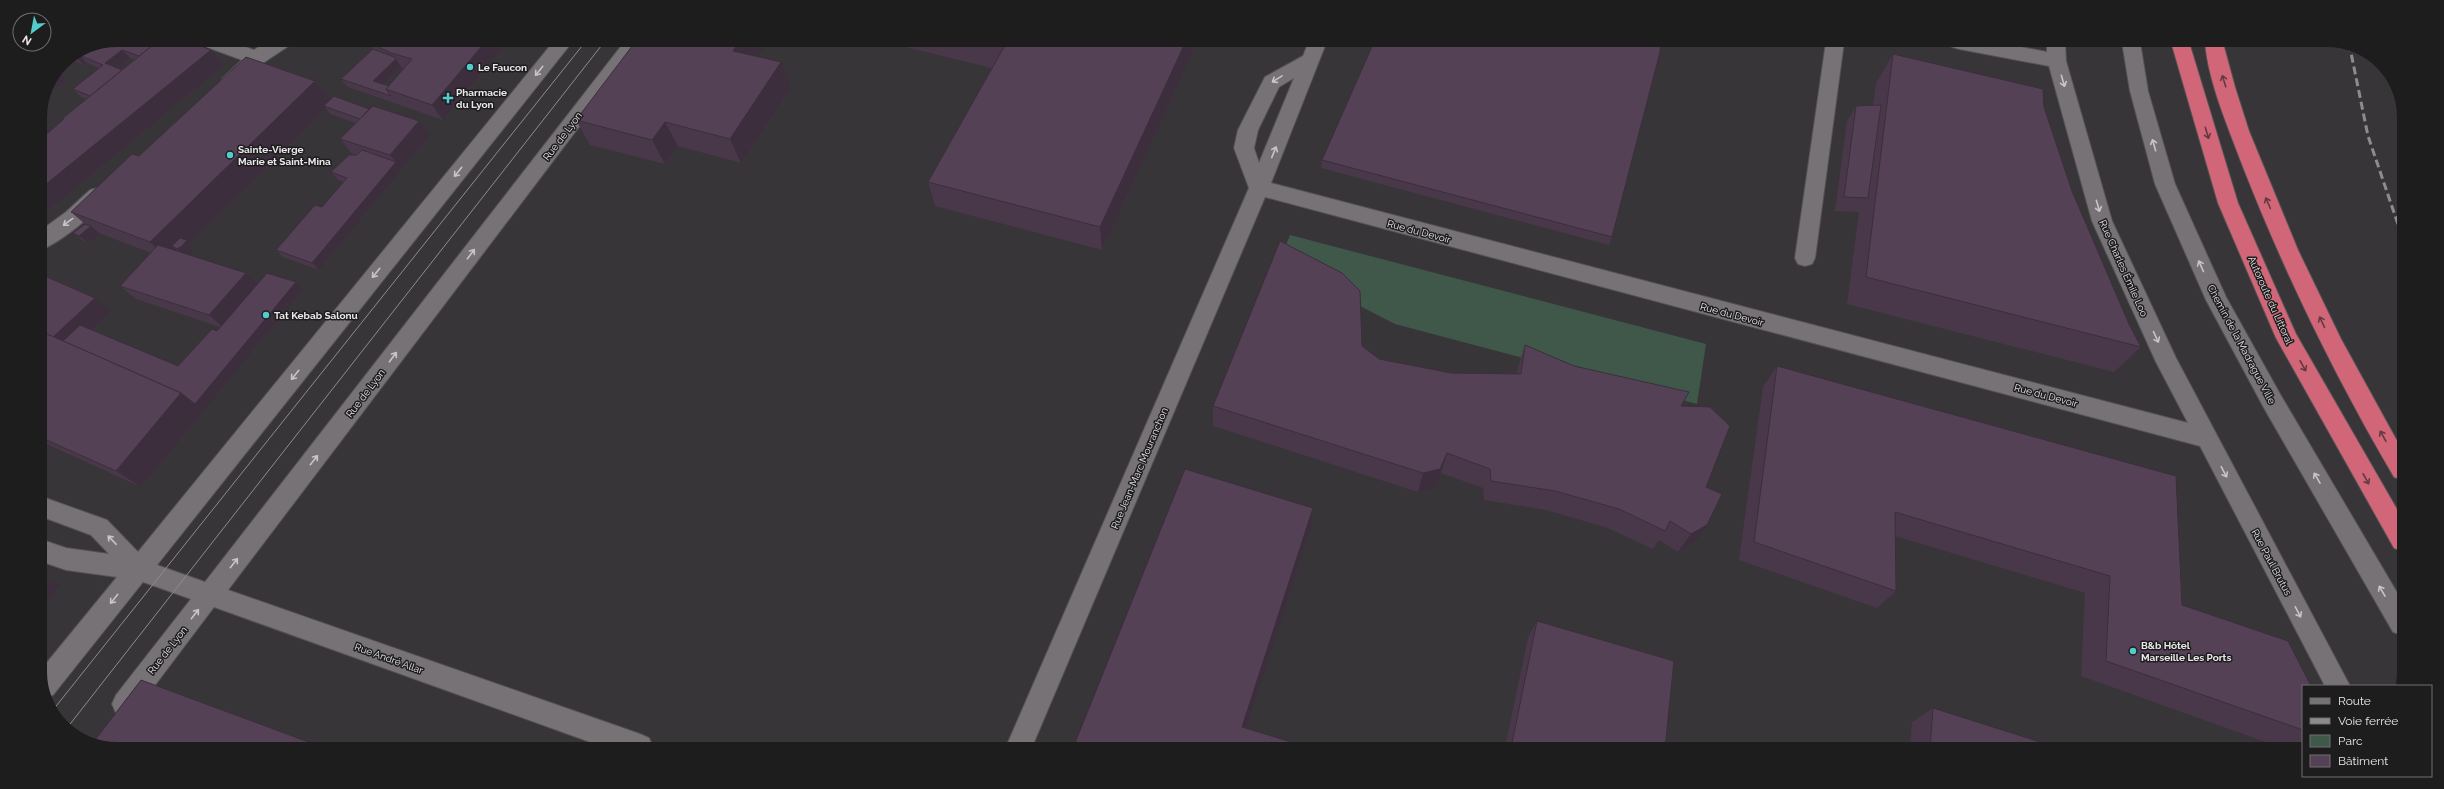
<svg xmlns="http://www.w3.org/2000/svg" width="2444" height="789" font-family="Raleway,sans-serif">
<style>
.green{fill:#3f584a}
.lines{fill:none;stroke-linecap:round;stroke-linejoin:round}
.minor-casing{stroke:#545254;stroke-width:2}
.highway-casing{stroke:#545254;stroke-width:2}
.minor{fill:#767275;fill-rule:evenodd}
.highway{fill:#d06678;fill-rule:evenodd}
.tram{stroke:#8e8b8e;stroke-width:1}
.rail{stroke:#8e8b8e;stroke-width:3;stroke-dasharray:8 4;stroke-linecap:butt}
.wall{fill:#49384a;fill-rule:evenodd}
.shaded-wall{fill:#3c2e3c}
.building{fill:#554156;stroke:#3c2e3c}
.oneway{stroke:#c7c5c7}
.oneway2{stroke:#653a42}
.poi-dot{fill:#52cdcc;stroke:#1e1d1e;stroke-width:1.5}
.labels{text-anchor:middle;stroke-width:3;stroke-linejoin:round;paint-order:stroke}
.poi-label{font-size:10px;font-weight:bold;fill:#eae8ea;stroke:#1e1d1e;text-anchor:start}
.street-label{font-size:10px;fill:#eae8ea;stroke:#1e1d1e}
</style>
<rect width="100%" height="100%" fill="#383538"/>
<polygon class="green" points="1290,235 1706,344 1697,404 1395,324 1278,264"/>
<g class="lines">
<g class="minor-casing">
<g id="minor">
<polygon points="199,40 227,40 254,50 269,40 292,40 290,45 263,63 238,84 231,86 224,84 222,79 242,60 201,45"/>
<polygon points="554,41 573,41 157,565 205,582 625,41 644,41 228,590 640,734 649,738 653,747 604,747 214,607 134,713 125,716 116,713 112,704 116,695 191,599 143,582 53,695 48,697 40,678 40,671 117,577 66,570 40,561 40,539 66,548 109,554 91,535 40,516 40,496 107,520 138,552"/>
<path d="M1309 41H1327L1271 183 2188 423 2156 362 2092 221 2049 66 1959 49 1952 47 1950 42H1995L2047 52V42H2065L2066 61 2112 221 2176 358 2350 686H2325L2200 446 1265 197 1032 747H1006L1249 188 1234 148 1238 130 1265 77 1303 56ZM1294 78 1259 163 1254 148 1258 130 1279 87Z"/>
<polygon points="1826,42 1844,42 1815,258 1812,264 1805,266 1798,264 1795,258"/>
<polygon points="2122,42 2140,42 2148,91 2175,184 2226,297 2280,394 2402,601 2402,635 2393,632 2264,408 2206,300 2155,184 2130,91"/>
<path d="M97 188 104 190 107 196C98 213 58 244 40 250V231L66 212 90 190Z"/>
</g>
</g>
<g class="highway-casing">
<g id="highway">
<polygon points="2171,42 2189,42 2238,203 2296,334 2402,518 2402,551 2394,548 2276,338 2218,203"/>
<path d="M2205 42 2223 43 2235 87 2249 131 2298 250 2341 339 2402 450V480L2394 477C2336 378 2285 274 2243 167 2229 129 2208 82 2205 42Z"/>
</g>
</g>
<use href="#minor" class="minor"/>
<use href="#highway" class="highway"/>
<g class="tram">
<polyline points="53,710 586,41"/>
<polyline points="67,728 605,41"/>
</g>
<polyline class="rail" points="2349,43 2368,136 2403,239"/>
</g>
<g class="wall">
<path d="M509 40 443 120 348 87 341 79 373 49 368 42ZM401 67 404 68 389 86 384 85Z"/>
<polygon points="881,41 1198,41 1102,250 935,206 928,182 992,68"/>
<path d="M87 46 211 50 224 65 55 205 40 215V140L63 120 62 119 86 99 81 97 73 89 99 68 87 63 84 65 72 60 58 70 67 79 45 96 44 95 46 87 63 62ZM130 58 135 60 122 70 117 68Z"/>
<polygon points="1893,54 2044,107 2072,191 2129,324 2141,347 2114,372 1847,304 1859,212 1835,211 1847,121 1856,106 1873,106 1876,83"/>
<polygon points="757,57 791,87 741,163 678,146 665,164 590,145 576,120"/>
<polygon points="315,81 330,100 369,109 419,121 430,135 319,270 283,257 276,250 322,207 344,182 338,180 331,172 356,155 352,154 340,139 356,123 330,114 326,108 190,243 195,247 190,254 188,255 246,273 257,284 303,290 141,487 40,441 40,274 112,311 92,330 178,366 217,331 220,327 136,299 120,286 151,253 99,233 100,234 88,243 82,240 73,233 85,224 71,212 139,156"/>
<polygon points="1322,160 1612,237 1609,245 1321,168"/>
<polygon points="1525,345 1574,366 1681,406 1706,487 1694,543 1678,552 1659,540 1653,549 1608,528 1546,510 1484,500 1483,488 1441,473 1434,489 1418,492 1213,426 1213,406 1362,346 1379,359 1451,373 1517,374 1518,367"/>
<polygon points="1777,366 2182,605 2303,686 2303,749 2285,749 2081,676 2085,593 1895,536 1896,591 1877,608 1739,560 1763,387"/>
<polygon points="1537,621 1665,748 1505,748 1528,637"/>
<polygon points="1933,708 2059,749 1910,748 1912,722"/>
</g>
<g class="shaded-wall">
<polygon points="117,40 79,55 87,63 84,65 74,55 87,46"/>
<polygon points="487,40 509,40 443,120 432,105"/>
<polygon points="740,41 768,41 744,76 733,51"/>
<polygon points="1186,41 1198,41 1102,250 1100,227"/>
<polygon points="122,50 130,58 113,71 105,63"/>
<polygon points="211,50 224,65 55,205 40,215 40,189"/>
<polygon points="70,58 72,60 56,72 63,62"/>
<polygon points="396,59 401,67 379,89 373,81"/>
<polygon points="781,62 791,87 741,163 730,139"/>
<polygon points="59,71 67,79 45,96 44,95 46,87 54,74"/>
<polygon points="315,81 332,102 324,106 326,108 190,243 195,247 190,254 185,256 177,249 172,246 180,253 172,261 150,242"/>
<polygon points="419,121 430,135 319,270 312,263 396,162 390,155"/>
<polygon points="665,122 678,146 665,164 652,140"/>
<polygon points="91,226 100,234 88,243 79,236"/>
<polygon points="246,273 260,286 224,328 209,315"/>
<polygon points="296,282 303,290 141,487 116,471 181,393"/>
<polygon points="95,298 112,311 71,349 52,338"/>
<polygon points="1447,453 1441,473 1434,489 1418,492 1423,473"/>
<polygon points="1313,508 1311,526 1242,741 1242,727"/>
<polygon points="1707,525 1694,543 1678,552 1691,534"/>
<polygon points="40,575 60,585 40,609"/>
</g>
<g class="building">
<polygon points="116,40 159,40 139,56 122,50 105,63 122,70 90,96 73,89 103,65 79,55 93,45"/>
<polygon points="159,40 186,40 211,50 40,189 40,140 64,119 62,119"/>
<polygon points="369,40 487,40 432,105 386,89 412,59 391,53 368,42"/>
<polygon points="636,41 740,41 733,51 781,62 730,139 665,122 652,140 576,120"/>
<polygon points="979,41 1186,41 1100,227 928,182 1004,47"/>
<polygon points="1374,42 1661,42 1660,52 1612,237 1322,160"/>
<polygon points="373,49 394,57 396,59 373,81 389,86 386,89 391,96 341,79"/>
<polygon points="1893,54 2043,89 2044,107 2072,191 2129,324 2141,347 1866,277"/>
<polygon points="246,57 315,81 150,242 71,212 132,154 139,156"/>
<polygon points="57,70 59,71 54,74"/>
<polygon points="334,96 369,109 360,119 324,106"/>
<polygon points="1881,105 1868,198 1844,197 1856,106"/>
<polygon points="373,106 419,121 390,155 340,139"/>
<polygon points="362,150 396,162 312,263 276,250 315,205 322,207 347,178 331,172 349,155 357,155"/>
<polygon points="85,224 91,226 79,236 73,233"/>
<polygon points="180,238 187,240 182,246 177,249 172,246"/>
<polygon points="1280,241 1342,273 1360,291 1362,346 1379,359 1451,373 1521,374 1525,345 1574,366 1689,392 1681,406 1710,407 1730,426 1706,487 1722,494 1707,525 1691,534 1670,521 1665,531 1619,509 1555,491 1491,481 1490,469 1447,453 1440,469 1423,473 1213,406"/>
<polygon points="158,245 246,273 209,315 120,286"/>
<polygon points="267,273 296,282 195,404 181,393 63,341 80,325 178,366 212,329 217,331"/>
<polygon points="40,274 95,298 53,337 45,333 43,334 40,333"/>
<polygon points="45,333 181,393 116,471 40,437 40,337"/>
<polygon points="1777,366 2176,476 2182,605 2288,641 2311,686 2303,686 2303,730 2106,661 2110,576 1895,512 1896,591 1754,542"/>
<polygon points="1185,469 1313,508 1242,727 1311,748 1073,748"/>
<polygon points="1537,621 1674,661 1665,748 1511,748"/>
<polygon points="141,680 322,747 96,746 92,744"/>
<polygon points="1933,708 2059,748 2059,749 1930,749"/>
</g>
<defs><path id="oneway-shaft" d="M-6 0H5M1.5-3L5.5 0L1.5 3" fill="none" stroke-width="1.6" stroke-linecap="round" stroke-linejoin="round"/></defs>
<g class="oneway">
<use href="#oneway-shaft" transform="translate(539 71) rotate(129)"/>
<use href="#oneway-shaft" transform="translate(1277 79) rotate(148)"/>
<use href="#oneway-shaft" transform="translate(2063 81) rotate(74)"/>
<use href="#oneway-shaft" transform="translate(2154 145) rotate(-106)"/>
<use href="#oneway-shaft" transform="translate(1274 152) rotate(-68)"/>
<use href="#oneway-shaft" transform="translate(458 172) rotate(129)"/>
<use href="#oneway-shaft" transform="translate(2098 206) rotate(74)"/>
<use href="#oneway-shaft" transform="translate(68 222) rotate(144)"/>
<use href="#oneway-shaft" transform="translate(471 254) rotate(-53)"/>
<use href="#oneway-shaft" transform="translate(2201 266) rotate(-114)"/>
<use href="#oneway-shaft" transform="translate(376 273) rotate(129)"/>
<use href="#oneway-shaft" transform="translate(2156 337) rotate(65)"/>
<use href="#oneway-shaft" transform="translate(393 357) rotate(-53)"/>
<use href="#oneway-shaft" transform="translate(295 375) rotate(129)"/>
<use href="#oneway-shaft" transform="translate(314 460) rotate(-52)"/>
<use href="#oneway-shaft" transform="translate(2224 472) rotate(62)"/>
<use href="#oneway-shaft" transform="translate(2317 478) rotate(-120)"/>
<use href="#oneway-shaft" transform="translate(112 540) rotate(-134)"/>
<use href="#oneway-shaft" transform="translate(234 563) rotate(-52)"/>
<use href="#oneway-shaft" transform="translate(2382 591) rotate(-120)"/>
<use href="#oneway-shaft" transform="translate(114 599) rotate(129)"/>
<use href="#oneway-shaft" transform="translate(2298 612) rotate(62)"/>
<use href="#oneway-shaft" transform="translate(195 614) rotate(-52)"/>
</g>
<g class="oneway2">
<use href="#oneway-shaft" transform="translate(2224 81) rotate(-107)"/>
<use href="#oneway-shaft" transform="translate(2207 133) rotate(73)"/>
<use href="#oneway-shaft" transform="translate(2268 203) rotate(-113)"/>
<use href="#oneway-shaft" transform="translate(2322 322) rotate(-115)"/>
<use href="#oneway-shaft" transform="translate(2303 366) rotate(61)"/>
<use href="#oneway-shaft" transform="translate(2383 436) rotate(-119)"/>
<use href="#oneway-shaft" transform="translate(2366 479) rotate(61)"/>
</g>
<g class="poi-dot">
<circle cx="470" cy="67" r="4"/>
<path d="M446 92h4v4h4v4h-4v4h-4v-4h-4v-4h4z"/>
<circle cx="230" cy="155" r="4"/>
<circle cx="266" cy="315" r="4"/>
<circle cx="2133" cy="651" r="4"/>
</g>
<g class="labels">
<g class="poi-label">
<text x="478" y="71">Le Faucon</text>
<text x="456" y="96">Pharmacie<tspan x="456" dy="12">du Lyon</tspan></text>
<text x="238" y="153">Sainte-Vierge<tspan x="238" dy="12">Marie et Saint-Mina</tspan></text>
<text x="274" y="319">Tat Kebab Salonu</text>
<text x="2141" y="649">B&amp;b Hôtel<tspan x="2141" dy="12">Marseille Les Ports</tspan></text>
</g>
<g class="street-label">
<text transform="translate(562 136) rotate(-53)" y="4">Rue de Lyon</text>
<text transform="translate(1419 231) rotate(15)" y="4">Rue du Devoir</text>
<text transform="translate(2124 268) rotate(66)" y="4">Rue Charles Émile Loo</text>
<text transform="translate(2271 300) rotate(66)" y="4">Autoroute du Littoral</text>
<text transform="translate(1732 314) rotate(15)" y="4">Rue du Devoir</text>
<text transform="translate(2242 344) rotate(62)" y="4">Chemin de la Madrague Ville</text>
<text transform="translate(365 393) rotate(-53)" y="4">Rue de Lyon</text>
<text transform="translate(2046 395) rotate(15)" y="4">Rue du Devoir</text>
<text transform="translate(1139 468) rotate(-67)" y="4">Rue Jean-Marc Mouranchon</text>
<text transform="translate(2272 562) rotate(62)" y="4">Rue Paul Brutus</text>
<text transform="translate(167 650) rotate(-52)" y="4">Rue de Lyon</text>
<text transform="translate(389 658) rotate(20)" y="4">Rue André Allar</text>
</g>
</g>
<path d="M0 0H2444V789H0ZM117 47H2327A70 70 0 0 1 2397 117V672A70 70 0 0 1 2327 742H117A70 70 0 0 1 47 672V117A70 70 0 0 1 117 47Z" fill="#1e1d1e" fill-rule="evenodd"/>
<rect x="2302" y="685" width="130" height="92" fill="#1e1d1e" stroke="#706e70"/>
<rect x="2310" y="698" width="20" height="6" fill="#767275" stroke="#706e70"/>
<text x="2338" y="705" font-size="12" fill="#eae8ea">Route</text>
<rect x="2310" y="718" width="20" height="6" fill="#8e8b8e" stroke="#706e70"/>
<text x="2338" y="725" font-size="12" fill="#eae8ea">Voie ferrée</text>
<rect x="2310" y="735" width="20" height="12" fill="#3f584a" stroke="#706e70"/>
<text x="2338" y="745" font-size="12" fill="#eae8ea">Parc</text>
<rect x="2310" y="755" width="20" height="12" fill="#554156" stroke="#706e70"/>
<text x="2338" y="765" font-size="12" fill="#eae8ea">Bâtiment</text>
<g transform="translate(32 32) rotate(212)"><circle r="19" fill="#1e1d1e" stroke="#706e70"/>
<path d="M0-3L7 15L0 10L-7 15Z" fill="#52cdcc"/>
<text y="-6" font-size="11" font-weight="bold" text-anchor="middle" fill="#eae8ea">N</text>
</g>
</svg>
